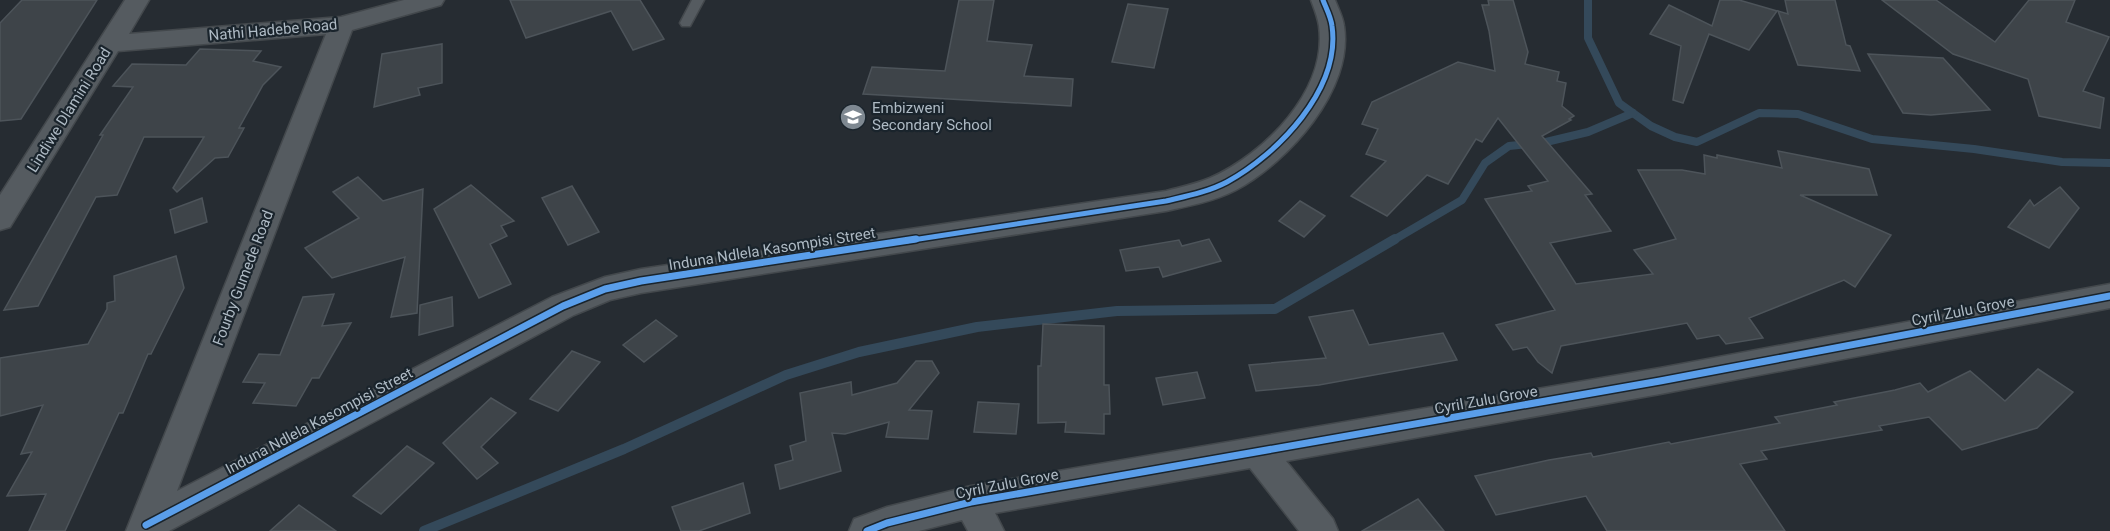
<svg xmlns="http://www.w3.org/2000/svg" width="2110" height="531" font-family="Roboto,sans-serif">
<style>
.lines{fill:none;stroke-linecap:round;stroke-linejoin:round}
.stream-far1{stroke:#34495a;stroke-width:8}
.stream{stroke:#34495a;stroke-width:10}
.building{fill:#3e4449;stroke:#4d545a;stroke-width:1.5}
.service-casing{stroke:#43484c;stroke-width:3}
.minor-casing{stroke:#43484c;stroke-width:3}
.service{fill:#555b60;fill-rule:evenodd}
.minor{fill:#555b60;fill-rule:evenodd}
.cycleway-far1-casing{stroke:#1a242c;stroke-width:8}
.cycleway-casing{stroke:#1a242c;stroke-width:10}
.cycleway-far1{stroke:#5a9eea;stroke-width:5}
.cycleway{stroke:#5a9eea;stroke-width:7}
.labels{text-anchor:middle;stroke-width:4.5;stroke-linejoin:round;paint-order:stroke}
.street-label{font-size:15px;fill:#aebac4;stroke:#1a242c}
.poi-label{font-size:15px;fill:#aebac4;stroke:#1a242c;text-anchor:start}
</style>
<rect width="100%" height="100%" fill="#262c32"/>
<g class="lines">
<g class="stream-far1">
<polyline points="1588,0 1588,38 1619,103 1651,126 1675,137 1697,142 1759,113 1798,114 1872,139 1974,149 2062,162 2110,163"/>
<polyline points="1392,241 1462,200 1485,163 1509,146 1546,142 1588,132 1633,113"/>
</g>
<polyline class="stream" points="424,531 624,449 786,375 859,352 977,327 1117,311 1275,309 1395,239"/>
</g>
<g class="building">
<polygon points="22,0 97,0 21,119 0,121 0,23"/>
<polygon points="510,0 640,0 664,39 633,50 611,11 526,38"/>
<polygon points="959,0 994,0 987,41 1032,45 1024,76 1073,79 1071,106 863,94 872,67 945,71"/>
<polygon points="1488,0 1513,0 1528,52 1525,64 1559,72 1557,81 1566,83 1562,106 1574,116 1569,119 1571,120 1542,136 1592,194 1585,195 1611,231 1550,243 1576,284 1653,274 1634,250 1676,239 1638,170 1682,170 1705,174 1704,155 1717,158 1717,155 1782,168 1778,151 1869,169 1877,195 1800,195 1891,235 1855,287 1844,280 1749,318 1763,338 1726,344 1719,335 1697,339 1687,323 1561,346 1552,373 1538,362 1527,347 1513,350 1496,325 1555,310 1485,199 1532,191 1528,186 1548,181 1498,118 1482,142 1476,139 1448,184 1427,175 1387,216 1351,196 1386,161 1366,154 1378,129 1362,124 1372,102 1458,62 1495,71 1489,31 1482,5 1489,5"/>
<polygon points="1720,0 1739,0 1777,11 1749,50 1709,34 1683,103 1673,100 1681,46 1650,34 1669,5 1712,26"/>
<polygon points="1785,0 1835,0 1846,45 1850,46 1860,71 1798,65 1778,11 1788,14"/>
<polygon points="1882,0 1936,0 1995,42 2029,0 2075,0 2066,22 2109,37 2083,91 2104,98 2100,128 2039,116 2028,79 1953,54"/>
<polygon points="1128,4 1168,9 1154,68 1112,62"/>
<polygon points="442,44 442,83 418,88 420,95 374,107 382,54"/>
<polygon points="200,49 261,51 253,61 281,67 263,85 239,128 244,128 228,157 215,158 177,192 173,188 204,137 144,137 117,195 96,197 38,306 4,310 103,135 100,135 133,87 113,86 132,64 186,65"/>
<polygon points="1868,54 1943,58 1990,110 1931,115 1903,113"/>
<polygon points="358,177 383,201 423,189 417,313 391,317 405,257 332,278 305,248 359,218 333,192"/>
<polygon points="471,185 514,221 501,226 507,236 490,244 511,284 479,298 434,209"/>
<polygon points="572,186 599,232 568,245 542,198"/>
<polygon points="2060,187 2079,208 2049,248 2008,227 2030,200 2034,206"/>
<polygon points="202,198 207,222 175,233 170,210"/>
<polygon points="1300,201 1325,216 1304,237 1279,221"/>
<polygon points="1209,239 1221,261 1163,277 1159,267 1126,271 1120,250 1179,240 1182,246"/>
<polygon points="176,256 184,288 151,354 148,354 123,413 119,413 65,531 29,531 46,494 7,496 32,452 21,454 43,405 0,416 0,358 88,344 107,309 107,303 115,301 114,276"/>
<polygon points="334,294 322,326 351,323 319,378 312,378 296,406 253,403 265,383 243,382 259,354 280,355 303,297"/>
<polygon points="452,297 453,326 419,335 420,305"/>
<polygon points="1353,310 1369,345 1443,333 1457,360 1319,385 1256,391 1249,365 1326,358 1309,317"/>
<polygon points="656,320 677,336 644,362 623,345"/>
<polygon points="1043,324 1104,326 1104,385 1109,385 1110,414 1104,414 1104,434 1065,432 1066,422 1038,423 1038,366 1041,366"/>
<polygon points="572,351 600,362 558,411 530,399"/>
<polygon points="916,361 932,361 939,373 909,410 932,411 928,439 886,437 889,422 845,434 832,433 841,471 780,489 775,465 793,460 790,446 806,441 800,393 851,382 852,395 897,383"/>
<polygon points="2038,369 2073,392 2037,428 1962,450 1929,417 1879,426 1882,430 1761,451 1767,459 1740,464 1785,531 1607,531 1586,496 1496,515 1475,476 1549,460 1591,453 1593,457 1669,442 1671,444 1780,423 1775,417 1837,405 1834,402 1895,390 1920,383 1928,392 1970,371 2005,401"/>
<polygon points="1197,372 1205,398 1163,405 1156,378"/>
<polygon points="491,398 516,413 481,447 498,463 477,479 443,443"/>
<polygon points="978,402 1019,404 1016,434 974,432"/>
<polygon points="407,446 434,463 381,514 353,496"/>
<polygon points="743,483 750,513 699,531 681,531 672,507"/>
<polygon points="1418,499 1444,531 1362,531"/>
<polygon points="299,505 336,531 270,531"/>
</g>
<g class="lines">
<g class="service-casing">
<polygon id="service" points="692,0 704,0 690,26 682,26 680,23"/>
</g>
<g class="minor-casing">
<g id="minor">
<path d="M125 0H149L129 34 341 17 404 0H444L441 5 352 30 177 491 552 297 605 277 641 269 1166 191C1181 187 1196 184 1210 178 1264 154 1328 91 1319 26 1318 18 1314 8 1311 0H1335C1338 8 1343 17 1344 26 1354 90 1288 162 1236 190 1215 201 1189 206 1166 211L641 293 610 300 574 315 169 531H126L326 34 118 51 10 227 0 230V195Z"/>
<polygon points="2110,284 2110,308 1660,394 1286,461 1333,519 1338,531 1299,531 1250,468 995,513 1004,531 968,531 962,520 919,531 849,531 854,519 887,507 971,486 1660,368"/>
</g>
</g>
<use href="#service" class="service"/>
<use href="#minor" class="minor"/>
<g class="cycleway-far1-casing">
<path id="cycleway-far1" d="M906 241 1166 201C1187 196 1208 192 1227 182 1278 154 1341 89 1332 26 1331 17 1326 8 1323 0"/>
</g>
<g class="cycleway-casing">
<g id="cycleway">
<polyline points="146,525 563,306 605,289 641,281 916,239"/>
<polyline points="867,531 887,523 971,502 1660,381 2110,296"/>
</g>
</g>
<use href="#cycleway-far1" class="cycleway-far1"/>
<use href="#cycleway" class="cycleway"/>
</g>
<defs>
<g id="school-disc" transform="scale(1.35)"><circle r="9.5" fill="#7e8891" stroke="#1a242c"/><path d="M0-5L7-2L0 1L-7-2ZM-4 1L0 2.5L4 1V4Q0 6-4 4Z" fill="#fff"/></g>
</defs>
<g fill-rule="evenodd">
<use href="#school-disc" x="853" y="117"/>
</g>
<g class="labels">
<g class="street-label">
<text transform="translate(273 30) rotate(-5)" y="5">Nathi Hadebe Road</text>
<text transform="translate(69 110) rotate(-58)" y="5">Lindiwe Dlamini Road</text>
<text transform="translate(772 249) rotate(-9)" y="5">Induna Ndlela Kasompisi Street</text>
<text transform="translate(243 278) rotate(-69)" y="5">Fourby Gumede Road</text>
<text transform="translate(1963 311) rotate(-11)" y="5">Cyril Zulu Grove</text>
<text transform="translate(1486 400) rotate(-10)" y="5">Cyril Zulu Grove</text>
<text transform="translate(319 421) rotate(-28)" y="5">Induna Ndlela Kasompisi Street</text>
<text transform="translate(1007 484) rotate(-11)" y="5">Cyril Zulu Grove</text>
</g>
<g class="poi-label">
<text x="872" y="113">Embizweni<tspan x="872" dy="17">Secondary School</tspan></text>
</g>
</g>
</svg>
